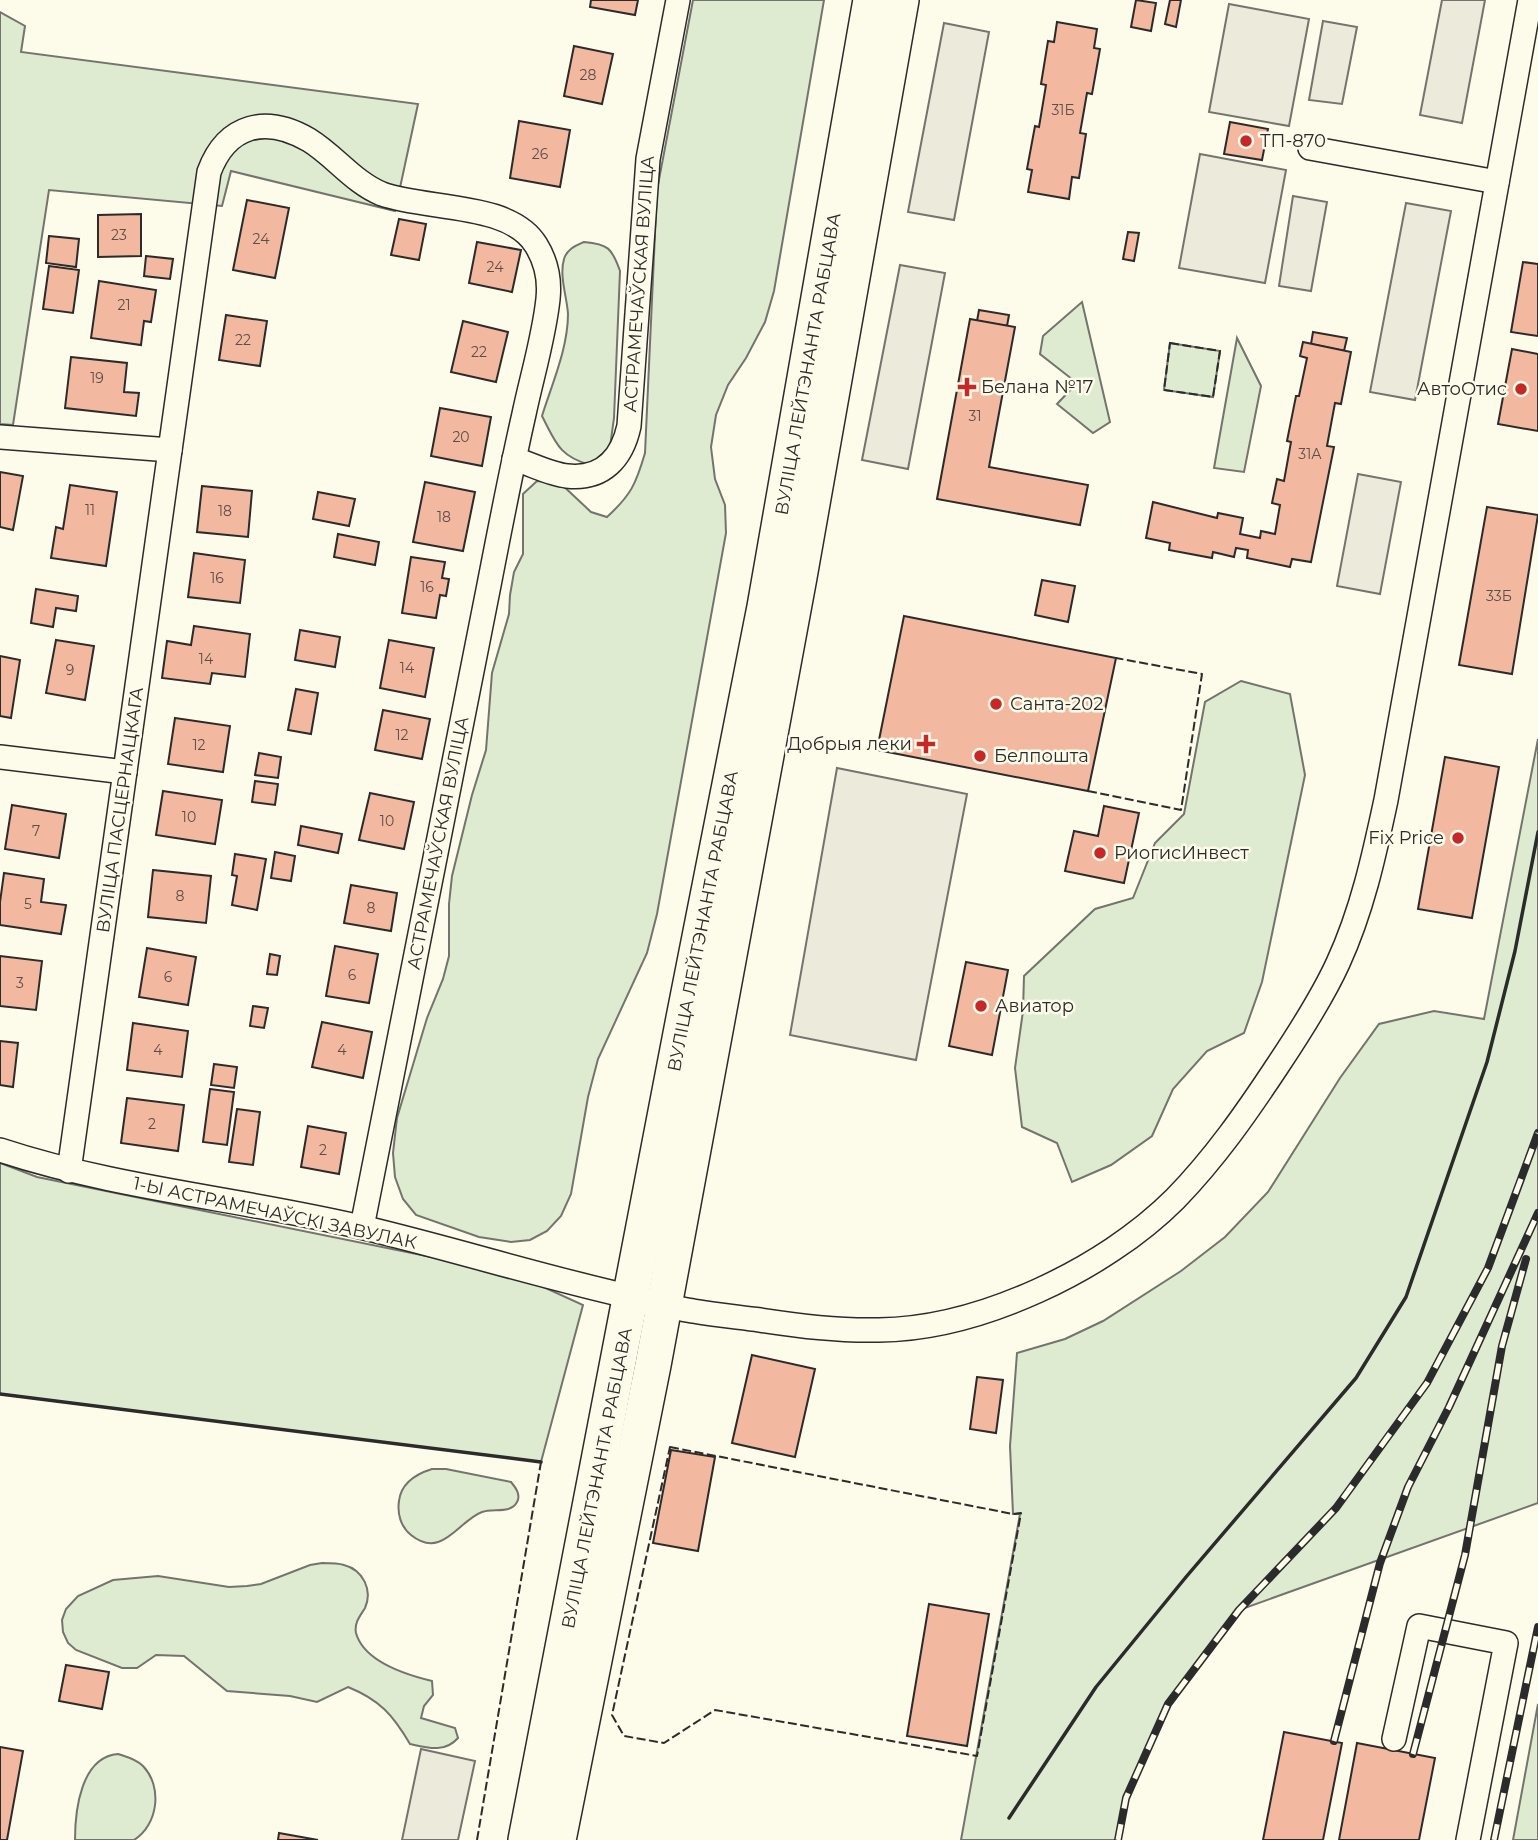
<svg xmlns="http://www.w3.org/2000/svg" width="1538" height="1840" font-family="Montserrat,sans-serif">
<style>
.green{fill:#deebd1;stroke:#74746e;stroke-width:2}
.parking{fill:#eceadb;stroke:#74746e;stroke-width:2}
.building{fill:#f2b8a0;stroke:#2b2b2b;stroke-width:2}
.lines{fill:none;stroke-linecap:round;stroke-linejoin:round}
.minor-casing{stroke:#2b2b2b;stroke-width:26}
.highway-casing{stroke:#2b2b2b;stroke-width:38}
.minor{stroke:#fdfbea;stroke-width:23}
.highway{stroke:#fdfbea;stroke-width:35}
.rail-casing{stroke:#2b2b2b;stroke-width:8}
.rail{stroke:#fdfbea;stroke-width:5;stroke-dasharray:16;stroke-linecap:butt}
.fence{stroke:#2b2b2b;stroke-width:2;stroke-dasharray:9 3.5;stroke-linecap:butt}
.wall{stroke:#2b2b2b;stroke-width:3.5}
.poi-dot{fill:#c62828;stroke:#fdfbea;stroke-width:2.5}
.labels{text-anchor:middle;stroke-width:5;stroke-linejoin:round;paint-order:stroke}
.number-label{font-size:14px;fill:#5d4e48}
.poi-label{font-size:18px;fill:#2b2b2b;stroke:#fdfbea;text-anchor:start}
.street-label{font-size:18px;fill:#2b2b2b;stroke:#fdfbea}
</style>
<rect width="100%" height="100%" fill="#fdfbea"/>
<g class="green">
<path d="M693 0H824L774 291 765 322 746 358 728 385 716 415 711 447 715 479 725 505 726 533 657 914 647 953 598 1059 588 1097 571 1194 561 1216 547 1231 530 1240 511 1242 479 1237 416 1215 403 1199 395 1177 393 1153 397 1118 427 1018 443 979 449 956V904L452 876 472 795 486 750 492 673 509 614 510 595 514 572 523 554V494L537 481 559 482 591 512 607 517C631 495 636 484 645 453L657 190Z"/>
<polygon points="0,12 25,26 21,52 418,104 395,211 231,171 222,206 49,190 13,425 0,424"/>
<path d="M584 242C608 244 612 248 620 271L614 418 610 447 590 465C559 456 556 443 542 416 552 384 568 348 568 314 567 297 559 276 564 259 567 249 575 246 584 242Z"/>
<polygon points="1082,302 1110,422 1093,433 1057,404 1077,383 1040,354 1043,336"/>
<polygon points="1237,338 1261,386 1244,472 1214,468"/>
<polygon points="1170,343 1220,351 1213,397 1164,390"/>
<polygon points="1241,681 1290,694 1305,775 1262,982 1244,1033 1207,1051 1173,1089 1152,1136 1111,1165 1072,1182 1057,1143 1022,1127 1015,1068 1023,1011 1024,976 1095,909 1133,898 1155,843 1184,814 1205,702"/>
<polygon points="1538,739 1538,1503 1239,1610 1168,1704 1126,1798 1118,1840 961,1840 1020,1514 1013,1514 1010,1446 1017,1353 1065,1339 1103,1321 1181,1271 1225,1237 1268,1192 1340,1078 1379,1024 1434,1011 1484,1019"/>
<polygon points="0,1163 37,1177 515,1274 583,1305 541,1462 0,1394"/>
<path d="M432 1469H446L511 1482C516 1488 521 1495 517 1502 511 1514 493 1508 482 1512 458 1521 442 1560 411 1535 401 1527 397 1514 399 1501 401 1483 416 1474 432 1469Z"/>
<path d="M322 1563C329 1563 338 1563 344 1565 363 1570 373 1590 365 1608 360 1616 354 1623 356 1633 364 1662 407 1675 432 1681L433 1695 424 1706 421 1718 455 1728 458 1738C445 1753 428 1748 410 1744 393 1715 380 1700 348 1687L317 1702 290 1696 227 1691 184 1656 156 1655 137 1668H122L76 1650 68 1643 63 1632 62 1620 66 1609 78 1596 113 1580 158 1576 229 1587 247 1586 261 1584 310 1565Z"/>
<polygon points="1538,1704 1538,1840 1513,1840"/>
<path d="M118 1754C127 1757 136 1759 143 1766 163 1787 158 1825 134 1840H75C75 1810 81 1757 118 1754Z"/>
</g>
<g class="parking">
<polygon points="1442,0 1485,0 1462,123 1420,115"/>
<polygon points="1229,4 1309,19 1289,126 1209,112"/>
<polygon points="1323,21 1357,27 1342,104 1309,100"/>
<polygon points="944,23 989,32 954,220 908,212"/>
<polygon points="1200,154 1286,170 1265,283 1179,268"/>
<polygon points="1293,196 1327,202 1311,291 1279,286"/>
<polygon points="1406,203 1451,211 1415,400 1370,392"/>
<polygon points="900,265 945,273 908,469 862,460"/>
<polygon points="1358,474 1401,482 1380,594 1337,586"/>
<polygon points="837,768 967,794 916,1060 790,1035"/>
<polygon points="421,1749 475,1761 458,1840 402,1840"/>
</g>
<g class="building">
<polygon points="591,0 638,0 635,15 590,7"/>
<polygon points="1136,0 1156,3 1151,31 1131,27"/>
<polygon points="1170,0 1181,0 1176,27 1165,24"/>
<polygon points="1057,22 1097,29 1094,48 1100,49 1092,94 1087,93 1080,133 1086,134 1079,178 1072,177 1069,199 1028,192 1032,170 1027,169 1035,126 1039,127 1046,85 1041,84 1048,41 1054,42"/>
<polygon points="574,46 613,54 602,104 564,96"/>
<polygon points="519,121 570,130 560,187 510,178"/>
<polygon points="1230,122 1268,129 1262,160 1224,154"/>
<polygon points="247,200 289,208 275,278 233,270"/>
<polygon points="141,214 141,256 98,257 98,215"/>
<polygon points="399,219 426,224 419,260 391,255"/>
<polygon points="1128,232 1139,233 1134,261 1123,259"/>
<polygon points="49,236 79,239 76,267 46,263"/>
<polygon points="477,242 521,250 512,292 469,283"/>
<polygon points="146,256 173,259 170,279 144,276"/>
<polygon points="1523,262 1538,264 1538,336 1511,332"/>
<polygon points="49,266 79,270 73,313 43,309"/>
<polygon points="99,281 156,290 151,322 144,321 141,345 91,338"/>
<polygon points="979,310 1009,315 1007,326 977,321"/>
<polygon points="226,315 267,321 260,366 219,360"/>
<polygon points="970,319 1015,327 989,467 1088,485 1080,525 937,499"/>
<polygon points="463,321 508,332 496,382 451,372"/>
<polygon points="1313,332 1347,338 1344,351 1311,344"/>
<polygon points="1303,342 1351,352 1341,404 1335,403 1327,446 1334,447 1311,562 1292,559 1290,567 1247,558 1248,550 1236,548 1234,557 1213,552 1212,558 1169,550 1170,543 1146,538 1153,502 1217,518 1218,513 1243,518 1240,534 1260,538 1261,531 1275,534 1280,505 1272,503 1277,479 1284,481 1291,442 1287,441 1296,396 1299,396 1307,358 1300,356"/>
<polygon points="1512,349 1538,354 1538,431 1498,424"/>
<polygon points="71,357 127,363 124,392 139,393 136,416 65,408"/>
<polygon points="440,408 491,417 482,466 431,456"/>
<polygon points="0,472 23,476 13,530 0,527"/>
<polygon points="425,482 475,492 463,551 413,542"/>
<polygon points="70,485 117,492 106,566 51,558 56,527 63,529"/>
<polygon points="202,486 252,491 248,537 197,532"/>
<polygon points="318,492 355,499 349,526 313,519"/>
<polygon points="1487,507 1538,515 1512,674 1459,665"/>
<polygon points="338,534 379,542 375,565 334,557"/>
<polygon points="194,553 245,560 240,603 188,597"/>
<polygon points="411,557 445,562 442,578 449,579 446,596 440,595 436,618 402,613"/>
<polygon points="1042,580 1075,586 1068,622 1035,615"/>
<polygon points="36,589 78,596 76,611 56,608 53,627 31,623"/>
<polygon points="904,616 1116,658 1088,791 877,750"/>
<polygon points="194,626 250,634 245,677 212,673 210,684 162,678 167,641 191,645"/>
<polygon points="300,630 340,637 335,667 295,660"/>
<polygon points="56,640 94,646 85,700 46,693"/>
<polygon points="389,640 434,648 425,697 380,688"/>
<polygon points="0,656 20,660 11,718 0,716"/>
<polygon points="296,689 318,693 311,734 288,730"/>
<polygon points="383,710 430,719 422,759 375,750"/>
<polygon points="175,718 230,726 223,772 168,764"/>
<polygon points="259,753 281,757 278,778 255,775"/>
<polygon points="1445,757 1499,767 1472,918 1418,909"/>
<polygon points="255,781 278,784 275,805 252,802"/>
<polygon points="163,791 222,800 215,844 156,835"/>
<polygon points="370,793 414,802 404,849 359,840"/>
<polygon points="12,805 66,814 59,858 5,849"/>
<polygon points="1104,806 1139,813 1124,883 1065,871 1074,831 1098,836"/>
<polygon points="301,826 342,834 338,853 298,845"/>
<polygon points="275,852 295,856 291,881 271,878"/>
<polygon points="235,854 266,859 257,910 232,905 237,876 232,875"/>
<polygon points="153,870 211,876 206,923 148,917"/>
<polygon points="4,873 44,879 41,902 66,905 61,934 0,925 0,902"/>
<polygon points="351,885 397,893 391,931 344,923"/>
<polygon points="335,946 378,954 369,1003 326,996"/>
<polygon points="147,948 196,957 188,1005 139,997"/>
<polygon points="270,954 280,956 277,975 267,974"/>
<polygon points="0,956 42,961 36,1010 0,1006"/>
<polygon points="966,962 1008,970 992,1055 949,1046"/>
<polygon points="253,1006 268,1008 264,1028 250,1026"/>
<polygon points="322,1022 372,1032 363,1078 312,1067"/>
<polygon points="133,1023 188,1031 182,1077 127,1070"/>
<polygon points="0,1041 18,1043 13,1087 0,1085"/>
<polygon points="214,1064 237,1067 234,1088 211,1085"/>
<polygon points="210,1089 234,1092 227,1145 203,1142"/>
<polygon points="127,1098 184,1105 178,1151 121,1143"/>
<polygon points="237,1109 260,1112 253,1165 229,1162"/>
<polygon points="308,1126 346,1133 339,1174 301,1167"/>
<polygon points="752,1355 815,1369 795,1457 732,1443"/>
<polygon points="977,1377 1003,1380 996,1433 970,1429"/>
<polygon points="671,1450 715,1457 698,1551 653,1543"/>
<polygon points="929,1604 989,1614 967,1746 907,1736"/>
<polygon points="66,1665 109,1672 102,1709 59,1701"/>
<polygon points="1284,1732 1342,1743 1323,1840 1263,1840"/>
<polygon points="1357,1743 1435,1758 1419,1840 1339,1840"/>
<polygon points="0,1747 23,1751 7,1840 0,1840"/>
<polygon points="279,1833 318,1840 278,1840"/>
</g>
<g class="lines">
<g class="minor-casing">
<g id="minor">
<polyline points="1310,148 1497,182"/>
<polyline points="0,437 170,450"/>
<path d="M514 459C531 464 550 474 567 476 603 480 622 458 629 426L648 159 678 0"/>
<polyline points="0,757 125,772"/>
<path d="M0 1150C118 1189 244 1199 365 1228 453 1249 539 1276 627 1296 649 1301 671 1308 693 1311 716 1315 738 1317 760 1320 800 1326 838 1331 879 1330 979 1329 1104 1270 1175 1199 1215 1158 1247 1112 1278 1065 1300 1032 1322 998 1338 963 1362 911 1374 856 1386 800L1530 0"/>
<path d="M69 1171 209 172C227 124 266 115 309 140 335 156 353 182 382 194 426 210 510 202 536 245 546 261 550 280 548 299 544 337 532 376 524 414 511 471 500 528 489 585 447 799 404 1013 362 1227"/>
<polyline points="1394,1739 1419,1626 1506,1643 1468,1840"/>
</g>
</g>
<g class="highway-casing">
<g id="highway">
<polyline points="526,1840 685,1013 765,607 871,0"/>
<polyline points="558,1840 653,1365 799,577 901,0"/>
</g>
</g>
<use href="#minor" class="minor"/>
<use href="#highway" class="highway"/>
<g class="rail-casing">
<g id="rail">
<polyline points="1334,1741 1380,1563 1408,1487 1449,1407 1538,1213"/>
<polyline points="1413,1754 1465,1555 1502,1346 1526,1259"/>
<polyline points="1118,1840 1126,1798 1168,1704 1239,1610 1336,1508 1427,1383 1488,1268 1538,1133"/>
<polyline points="1494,1840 1538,1627"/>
</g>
</g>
<use href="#rail" class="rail"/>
<g class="fence">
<polygon points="1170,343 1220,351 1213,397 1164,390"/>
<polyline points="1088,791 1181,810 1202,674 1116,658"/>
<polygon points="670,1447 1013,1514 1021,1513 977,1756 715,1710 664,1743 624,1736 612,1715"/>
<polyline points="477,1840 541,1462"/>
</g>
<g class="wall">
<polyline points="0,1394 541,1462"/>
<polyline points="1009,1818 1096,1687 1186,1577 1356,1378 1406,1297 1487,1062 1515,951 1538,832"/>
</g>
</g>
<g class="poi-dot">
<circle cx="1246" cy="141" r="7"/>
<path d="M963.5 376.5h7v7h7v7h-7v7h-7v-7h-7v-7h7z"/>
<circle cx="1521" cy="389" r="7"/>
<circle cx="996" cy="704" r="7"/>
<path d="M922.5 733.5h7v7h7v7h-7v7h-7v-7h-7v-7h7z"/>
<circle cx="980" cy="756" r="7"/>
<circle cx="1458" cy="838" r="7"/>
<circle cx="1100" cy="853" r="7"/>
<circle cx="981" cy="1006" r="7"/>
</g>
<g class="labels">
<g class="number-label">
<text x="588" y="80">28</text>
<text x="1063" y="115">31Б</text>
<text x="540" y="159">26</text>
<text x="119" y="240">23</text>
<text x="261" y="244">24</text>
<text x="495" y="272">24</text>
<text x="124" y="310">21</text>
<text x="243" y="345">22</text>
<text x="479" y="357">22</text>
<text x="97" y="383">19</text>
<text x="975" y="421">31</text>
<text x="461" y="442">20</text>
<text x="1310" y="459">31А</text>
<text x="90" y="515">11</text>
<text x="225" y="516">18</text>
<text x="444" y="522">18</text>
<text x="217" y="583">16</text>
<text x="427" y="592">16</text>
<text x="1499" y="601">33Б</text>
<text x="206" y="664">14</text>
<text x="407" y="673">14</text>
<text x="70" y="675">9</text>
<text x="402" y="740">12</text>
<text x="199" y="750">12</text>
<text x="189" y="822">10</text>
<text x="387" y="826">10</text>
<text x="36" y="836">7</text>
<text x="180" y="901">8</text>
<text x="28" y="909">5</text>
<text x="371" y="913">8</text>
<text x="352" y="980">6</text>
<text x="168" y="982">6</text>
<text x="20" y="988">3</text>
<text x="158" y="1055">4</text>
<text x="342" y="1055">4</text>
<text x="152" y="1129">2</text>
<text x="323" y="1155">2</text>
</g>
<g class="poi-label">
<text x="1260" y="147">ТП-870</text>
<text x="981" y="393">Белана №17</text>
<text x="1507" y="395" text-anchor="end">АвтоОтис</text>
<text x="1010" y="710">Санта-202</text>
<text x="912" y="750" text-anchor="end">Добрыя леки</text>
<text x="994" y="762">Белпошта</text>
<text x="1444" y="844" text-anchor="end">Fix Price</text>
<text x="1114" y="859">РиогисИнвест</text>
<text x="995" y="1012">Авиатор</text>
</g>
<g class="street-label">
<text transform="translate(639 284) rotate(-86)" y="6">АСТРАМЕЧАЎСКАЯ ВУЛІЦА</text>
<text transform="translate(808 364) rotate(-80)" y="6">ВУЛІЦА ЛЕЙТЭНАНТА РАБЦАВА</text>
<text transform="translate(120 810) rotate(-82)" y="6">ВУЛІЦА ПАСЦЕРНАЦКАГА</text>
<text transform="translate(438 843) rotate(-79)" y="6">АСТРАМЕЧАЎСКАЯ ВУЛІЦА</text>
<text transform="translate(703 921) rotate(-79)" y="6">ВУЛІЦА ЛЕЙТЭНАНТА РАБЦАВА</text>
<text transform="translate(275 1213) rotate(12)" y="6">1-Ы АСТРАМЕЧАЎСКІ ЗАВУЛАК</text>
<text transform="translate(597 1478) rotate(-79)" y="6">ВУЛІЦА ЛЕЙТЭНАНТА РАБЦАВА</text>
</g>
</g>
</svg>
